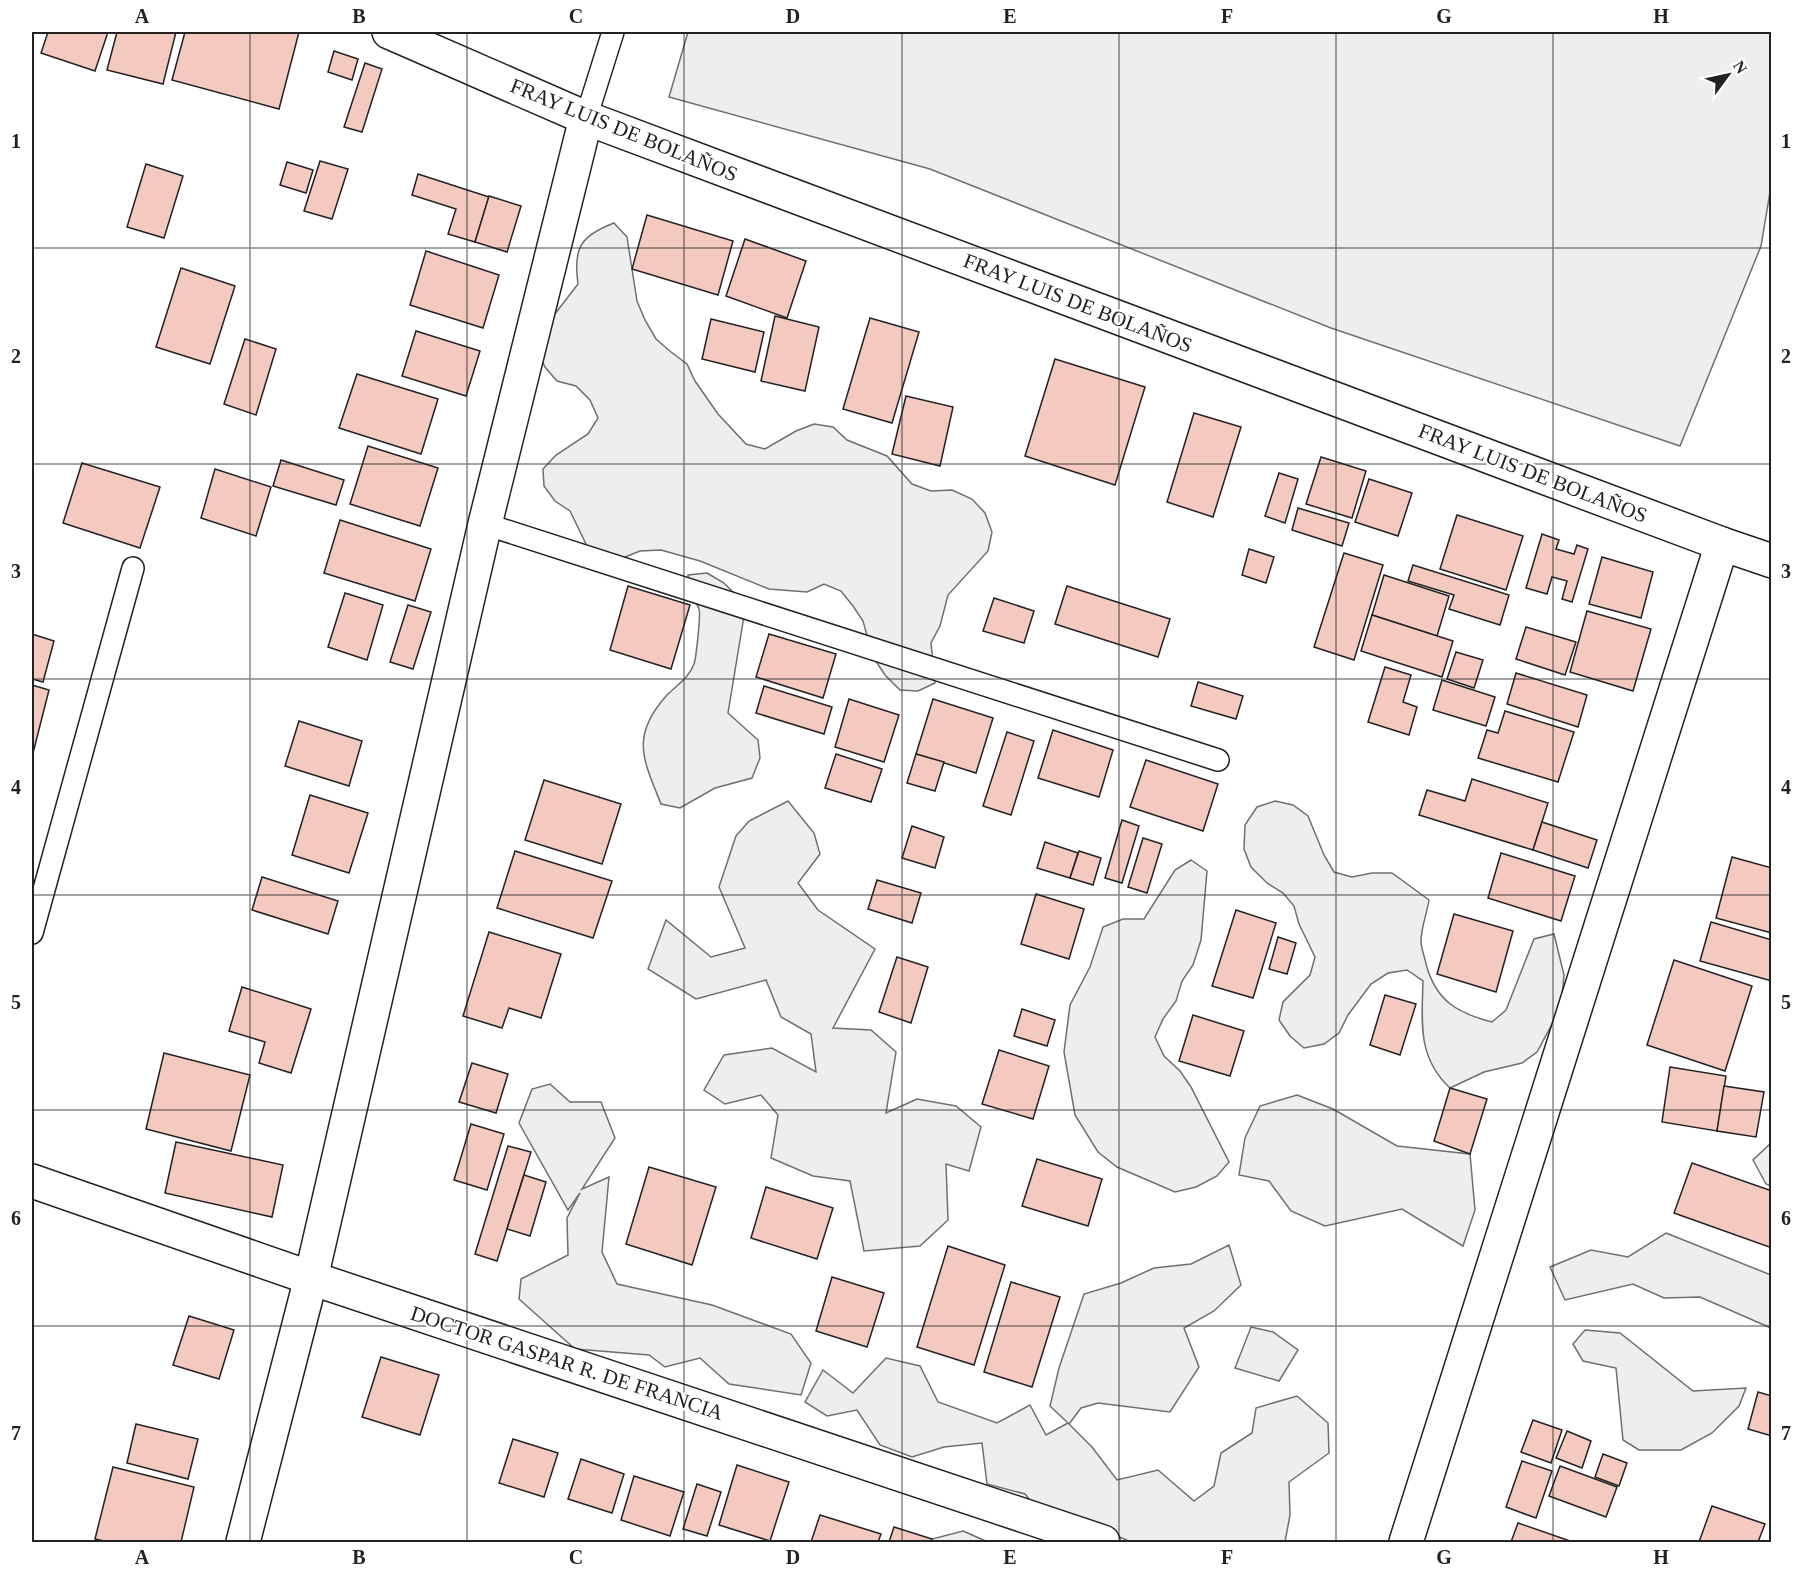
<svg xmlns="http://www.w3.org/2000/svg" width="1803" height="1574" font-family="Georgia,serif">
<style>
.green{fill:#eee;stroke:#6f6f6f;stroke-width:1.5}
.building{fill:#f3c9c0;stroke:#222;stroke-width:1.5}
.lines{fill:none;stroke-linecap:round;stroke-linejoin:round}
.lane-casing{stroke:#222;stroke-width:24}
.street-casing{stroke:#222;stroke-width:36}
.lane{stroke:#fff;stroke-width:21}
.street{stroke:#fff;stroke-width:33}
.grid{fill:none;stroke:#222;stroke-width:1.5;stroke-opacity:0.55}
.labels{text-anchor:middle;stroke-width:4.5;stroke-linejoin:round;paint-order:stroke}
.street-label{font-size:21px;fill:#222;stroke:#fff}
.neatline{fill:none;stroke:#222;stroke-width:2}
.grid-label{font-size:20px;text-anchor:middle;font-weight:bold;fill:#222}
</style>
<rect width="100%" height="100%" fill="#fff"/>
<g class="green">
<polygon points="688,32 1771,32 1771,186 1761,246 1680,446 1331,328 930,169 669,97"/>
<path d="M614 223 627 237 637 301 645 320 656 339 671 352 687 364 695 381 718 414 746 444 765 449 796 431 814 424 833 427 847 440 887 456 912 484 931 491 952 490 972 499 985 513 992 532 988 551 948 595 940 626 931 643 935 683 918 691 900 690 885 675 873 657 863 621 853 606 841 591 824 584 807 592 769 589 700 561 661 550 640 551 620 559H601L587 546 570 511 555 501 544 486 543 469 556 455 588 434 598 418 590 400 576 386 557 381 545 367 537 350 541 332 578 284C573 248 580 236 614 223Z"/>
<path d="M707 573 724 583 739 598 744 616 728 713 758 740 760 758 752 778 715 788 680 808 661 804C643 759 630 736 667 695 677 685 689 678 694 664 696 659 701 613 699 609 698 605 694 601 692 598 689 591 689 583 688 575Z"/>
<polygon points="788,801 814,833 820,854 798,883 818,910 875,949 833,1028 871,1030 896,1052 886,1113 917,1099 956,1106 981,1127 969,1171 946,1164 948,1220 920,1246 864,1251 850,1181 813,1176 771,1158 778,1115 761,1095 725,1104 704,1090 724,1055 772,1048 816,1072 811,1034 781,1017 766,980 696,999 648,969 666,920 711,957 745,948 719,887 736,836 749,821"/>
<path d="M1275 801 1293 805 1308 816 1324 855 1334 872 1352 877 1372 873H1392L1429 900C1427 913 1421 928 1421 941 1421 949 1425 957 1426 964 1436 1001 1457 1013 1492 1022L1506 1010 1534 939 1554 934 1564 975 1562 996 1557 1015 1537 1052 1522 1063 1484 1072 1450 1088C1417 1057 1422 1022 1423 981L1407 970 1388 973 1371 984 1348 1015 1339 1033 1324 1044 1304 1048 1290 1036 1279 1020 1283 1002 1310 975 1315 957 1299 924 1294 906 1283 893 1267 883 1251 867 1244 849 1245 825 1257 807Z"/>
<polygon points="1191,860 1207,871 1201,940 1193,965 1182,981 1176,1001 1163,1019 1155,1037 1164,1056 1180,1071 1191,1087 1229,1162 1217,1176 1196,1187 1175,1192 1117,1167 1098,1152 1075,1115 1064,1052 1070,1005 1090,967 1103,927 1123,919 1144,919 1175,870"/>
<polygon points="550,1084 570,1102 601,1102 615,1138 582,1189 609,1177 602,1252 617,1284 712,1305 791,1334 811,1363 801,1395 729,1384 700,1358 665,1367 649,1355 575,1349 519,1299 521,1279 568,1255 567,1218 580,1193 568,1210 519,1123 532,1089"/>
<polygon points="1297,1095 1333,1109 1397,1146 1470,1154 1475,1210 1463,1246 1402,1209 1325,1226 1291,1211 1269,1181 1239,1175 1245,1138 1260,1106"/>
<polygon points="1771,1143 1771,1186 1766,1184 1753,1160"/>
<polygon points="1666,1233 1771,1275 1771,1328 1700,1297 1664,1298 1633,1284 1565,1300 1550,1267 1591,1250 1628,1257"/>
<polygon points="1229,1245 1241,1285 1214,1311 1184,1328 1199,1367 1170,1412 1098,1403 1081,1408 1069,1424 1092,1447 1117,1480 1158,1470 1194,1501 1214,1486 1221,1453 1252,1433 1256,1408 1297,1396 1328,1423 1329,1453 1289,1482 1290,1515 1285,1542 1131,1542 1094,1526 1042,1516 1025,1494 987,1484 982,1443 944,1447 912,1457 880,1445 857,1410 827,1416 805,1402 823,1370 853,1393 886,1358 920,1366 938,1402 997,1423 1030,1405 1046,1435 1068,1423 1050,1406 1059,1368 1084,1294 1121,1283 1154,1268 1191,1264"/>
<polygon points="1251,1327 1273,1332 1298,1350 1279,1381 1235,1368"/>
<polygon points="1585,1330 1620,1333 1693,1391 1746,1388 1739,1406 1712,1433 1681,1450 1639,1450 1623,1440 1616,1368 1583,1361 1573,1344"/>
<polygon points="963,1531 988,1542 931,1542 932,1539"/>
</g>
<g class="building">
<polygon points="48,32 108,32 95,71 41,53"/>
<polygon points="117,32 176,32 163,84 107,70"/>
<polygon points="185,32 299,32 279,109 172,80"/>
<polygon points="334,51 358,59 352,80 328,72"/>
<polygon points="365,63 382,69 362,132 344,127"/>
<polygon points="320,161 348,169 332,219 304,211"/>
<polygon points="287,162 313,170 306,193 280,185"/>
<polygon points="146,164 183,176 164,238 127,227"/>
<polygon points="418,174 489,197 475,242 448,234 456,209 412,195"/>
<polygon points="489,196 521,206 507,252 475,242"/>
<polygon points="647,215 733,241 718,295 632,269"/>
<polygon points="745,239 806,261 787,318 726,296"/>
<polygon points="426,251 499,275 483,328 410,305"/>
<polygon points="181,268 235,286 210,364 156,347"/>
<polygon points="775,316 819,327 805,391 761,381"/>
<polygon points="870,318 919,332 892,423 843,409"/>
<polygon points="711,319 764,332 755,372 702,359"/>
<polygon points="416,331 480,351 466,396 402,376"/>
<polygon points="245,339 276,349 256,415 224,404"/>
<polygon points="1055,359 1145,387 1115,485 1025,456"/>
<polygon points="357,374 438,399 421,454 339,428"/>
<polygon points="906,396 953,407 940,466 892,454"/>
<polygon points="1194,413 1241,427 1213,517 1167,502"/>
<polygon points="368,446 438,468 420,526 350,504"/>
<polygon points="1321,457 1366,471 1352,518 1306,504"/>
<polygon points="281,460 344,480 336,505 273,486"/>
<polygon points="82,463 160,487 140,548 63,523"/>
<polygon points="215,469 271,487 256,536 201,518"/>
<polygon points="1279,473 1298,479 1285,523 1265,516"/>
<polygon points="1369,479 1412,493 1398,536 1355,522"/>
<polygon points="1298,508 1349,523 1342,546 1292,530"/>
<polygon points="1457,515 1523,536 1506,590 1440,569"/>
<polygon points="340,520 431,549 415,601 324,573"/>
<polygon points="1542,534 1559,540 1556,549 1574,554 1577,545 1588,549 1572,602 1562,599 1567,581 1552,577 1547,594 1526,588"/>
<polygon points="1249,549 1274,557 1266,583 1242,575"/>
<polygon points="1344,553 1383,565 1354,660 1314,647"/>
<polygon points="1602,557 1653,572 1641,618 1589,604"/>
<polygon points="1413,565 1509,595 1500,625 1449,609 1454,595 1408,581"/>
<polygon points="1384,575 1449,596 1437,636 1372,615"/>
<polygon points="628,586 690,605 671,669 610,650"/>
<polygon points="1067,586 1170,619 1158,657 1055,624"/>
<polygon points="345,593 383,605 367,660 328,647"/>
<polygon points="994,598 1034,611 1024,643 983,631"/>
<polygon points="408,605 431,612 413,669 390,662"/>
<polygon points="1587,611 1651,629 1633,691 1570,672"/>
<polygon points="1372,615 1453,641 1442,677 1361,651"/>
<polygon points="1526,627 1576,642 1565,675 1516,659"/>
<polygon points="32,634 54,641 43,682 32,679"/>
<polygon points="769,634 836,654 823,698 756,677"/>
<polygon points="1456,652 1483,660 1474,688 1447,679"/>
<polygon points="1385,667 1411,675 1403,702 1417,707 1409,735 1368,722"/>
<polygon points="1516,673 1587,695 1578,727 1507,704"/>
<polygon points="1442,680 1495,697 1486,726 1433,710"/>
<polygon points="1198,682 1243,696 1236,719 1191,706"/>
<polygon points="32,685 49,690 32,757"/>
<polygon points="764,686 832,707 824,734 756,713"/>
<polygon points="849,699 899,715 884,762 835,747"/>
<polygon points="933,699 993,718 976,773 916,754"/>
<polygon points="1505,711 1574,732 1558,782 1478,758 1487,730 1498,733"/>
<polygon points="299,721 362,741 349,786 285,766"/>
<polygon points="1053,730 1113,750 1099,797 1038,778"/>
<polygon points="1007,732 1034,741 1011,815 983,806"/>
<polygon points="836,754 882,769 871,802 825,788"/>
<polygon points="916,754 944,762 935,791 907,783"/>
<polygon points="1146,760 1218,784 1203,831 1130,807"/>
<polygon points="1472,779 1548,803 1533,850 1419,815 1427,790 1465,801"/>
<polygon points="544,780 621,804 602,864 525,840"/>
<polygon points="310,795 368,813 349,873 292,855"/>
<polygon points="1122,820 1139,826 1122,883 1105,878"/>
<polygon points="1542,822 1597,840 1588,868 1533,850"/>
<polygon points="912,826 944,837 935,868 902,858"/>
<polygon points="1143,838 1162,844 1147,893 1128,887"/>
<polygon points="1045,842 1078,853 1070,878 1037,868"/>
<polygon points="515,851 612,881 593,938 497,908"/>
<polygon points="1079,851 1101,858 1093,885 1070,878"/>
<polygon points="1501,853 1575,876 1561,921 1488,898"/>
<polygon points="1732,857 1772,868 1772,933 1716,918"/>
<polygon points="262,877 338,901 328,934 252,910"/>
<polygon points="877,880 921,893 912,923 868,909"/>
<polygon points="1036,894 1084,909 1069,959 1021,944"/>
<polygon points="1236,910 1276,923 1253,998 1212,986"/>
<polygon points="1454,914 1513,931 1496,992 1437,974"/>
<polygon points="1711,922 1772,940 1772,981 1700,961"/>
<polygon points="489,932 561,954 541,1018 509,1008 502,1028 463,1016"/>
<polygon points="1278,937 1296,943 1287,974 1269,969"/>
<polygon points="897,957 928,967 911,1023 879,1012"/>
<polygon points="1674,960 1752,986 1725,1071 1647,1045"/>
<polygon points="242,987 311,1009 291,1073 259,1063 265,1042 229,1031"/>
<polygon points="1385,995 1416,1004 1400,1055 1370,1045"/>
<polygon points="1022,1009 1055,1020 1047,1046 1014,1036"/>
<polygon points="1193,1015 1244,1031 1230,1076 1179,1061"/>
<polygon points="999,1050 1049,1066 1033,1119 982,1104"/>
<polygon points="164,1053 250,1075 231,1151 146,1129"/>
<polygon points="472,1063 508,1074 496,1113 459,1102"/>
<polygon points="1670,1067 1726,1076 1717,1131 1662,1122"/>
<polygon points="1724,1086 1764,1092 1756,1137 1717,1131"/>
<polygon points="1450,1088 1487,1099 1470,1154 1434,1141"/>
<polygon points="471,1124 504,1134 487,1190 454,1180"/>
<polygon points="176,1142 283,1165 272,1217 165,1193"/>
<polygon points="508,1146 531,1152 497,1261 475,1254"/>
<polygon points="1037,1159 1102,1179 1088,1226 1022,1206"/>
<polygon points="1692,1163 1772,1191 1772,1248 1674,1213"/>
<polygon points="649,1167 716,1187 692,1265 626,1244"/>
<polygon points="524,1175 546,1182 530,1236 507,1229"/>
<polygon points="766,1187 833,1208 817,1259 751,1238"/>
<polygon points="948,1246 1005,1265 974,1365 917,1347"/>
<polygon points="832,1277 884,1293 867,1347 816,1331"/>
<polygon points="1011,1282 1060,1297 1032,1387 984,1372"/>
<polygon points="189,1316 234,1330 219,1379 173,1365"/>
<polygon points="381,1357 439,1375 420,1435 362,1417"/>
<polygon points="1758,1392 1772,1396 1772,1436 1748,1429"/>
<polygon points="1533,1420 1562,1430 1551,1463 1521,1452"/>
<polygon points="136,1424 198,1439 188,1479 127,1463"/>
<polygon points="1567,1431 1591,1441 1582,1468 1556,1458"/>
<polygon points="513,1439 558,1453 544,1497 499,1483"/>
<polygon points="1603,1454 1627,1463 1619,1486 1595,1477"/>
<polygon points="581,1459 624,1474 612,1513 568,1499"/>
<polygon points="1522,1461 1552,1471 1536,1518 1506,1507"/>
<polygon points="737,1465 789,1482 770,1541 719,1525"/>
<polygon points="1560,1466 1617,1487 1606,1517 1549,1496"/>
<polygon points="113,1467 194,1487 181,1542 109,1542 95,1539"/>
<polygon points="634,1476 684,1492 670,1536 621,1520"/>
<polygon points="697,1484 721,1492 707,1536 683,1529"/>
<polygon points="1712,1506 1765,1524 1758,1542 1699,1542"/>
<polygon points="820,1515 881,1534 878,1542 811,1542"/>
<polygon points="1518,1523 1573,1542 1511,1542"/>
<polygon points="894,1527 932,1539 931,1542 889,1542"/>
</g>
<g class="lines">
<g class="lane-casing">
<g id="lane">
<polyline points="586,118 613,32"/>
<polyline points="485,524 1218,760"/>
<polyline points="32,933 133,568"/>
</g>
</g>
<g class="street-casing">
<g id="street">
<polyline points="389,32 586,118 1722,544 1772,561"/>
<polyline points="32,1181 311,1278 1103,1542"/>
<polyline points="243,1542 311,1278 485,524 586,118"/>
<polyline points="1406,1542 1722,544"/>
</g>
</g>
<use href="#lane" class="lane"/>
<use href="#street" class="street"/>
</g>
<path class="grid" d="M250 32V1542M467 32V1542M684 32V1542M902 32V1542M1119 32V1542M1336 32V1542M1553 32V1542M32 248H1772M32 464H1772M32 679H1772M32 895H1772M32 1110H1772M32 1326H1772"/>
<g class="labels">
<g class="street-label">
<text transform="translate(624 130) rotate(22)" y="7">FRAY LUIS DE BOLAÑOS</text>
<text transform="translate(1078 303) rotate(21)" y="7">FRAY LUIS DE BOLAÑOS</text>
<text transform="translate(1533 473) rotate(21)" y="7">FRAY LUIS DE BOLAÑOS</text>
<text transform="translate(567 1363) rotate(18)" y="7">DOCTOR GASPAR R. DE FRANCIA</text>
</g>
</g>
<rect width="1803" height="1574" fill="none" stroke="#ffffff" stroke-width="66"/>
<g transform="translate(1728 75) rotate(57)" stroke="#ffffff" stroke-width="4.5" paint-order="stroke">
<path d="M0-4.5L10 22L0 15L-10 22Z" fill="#222222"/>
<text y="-9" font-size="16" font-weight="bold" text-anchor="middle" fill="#222222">N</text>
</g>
<rect x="33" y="33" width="1737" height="1508" class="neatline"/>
<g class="grid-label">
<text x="142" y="23">A</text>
<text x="359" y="23">B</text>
<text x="576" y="23">C</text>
<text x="793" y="23">D</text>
<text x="1010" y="23">E</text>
<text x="1227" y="23">F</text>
<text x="1444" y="23">G</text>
<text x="1661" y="23">H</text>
<text x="16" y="148">1</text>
<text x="1786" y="148">1</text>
<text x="16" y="363">2</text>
<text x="1786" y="363">2</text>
<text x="16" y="578">3</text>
<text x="1786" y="578">3</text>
<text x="16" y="794">4</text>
<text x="1786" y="794">4</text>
<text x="16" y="1009">5</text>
<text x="1786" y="1009">5</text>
<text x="16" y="1225">6</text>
<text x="1786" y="1225">6</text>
<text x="16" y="1440">7</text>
<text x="1786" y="1440">7</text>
<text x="142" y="1564">A</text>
<text x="359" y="1564">B</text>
<text x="576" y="1564">C</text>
<text x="793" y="1564">D</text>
<text x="1010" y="1564">E</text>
<text x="1227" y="1564">F</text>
<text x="1444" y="1564">G</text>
<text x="1661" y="1564">H</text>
</g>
</svg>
